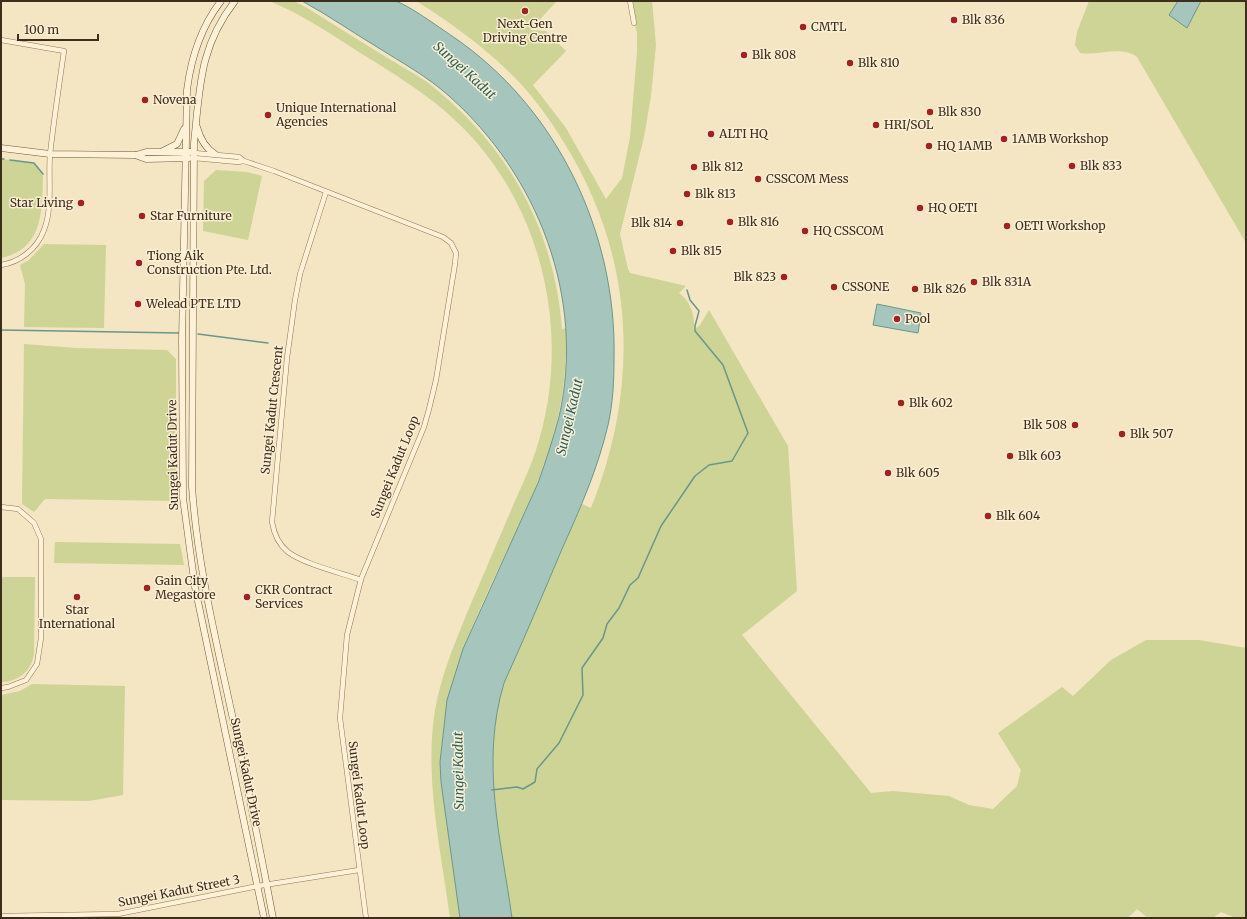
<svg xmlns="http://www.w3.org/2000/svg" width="1247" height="919" font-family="Merriweather,serif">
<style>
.green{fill:#cdd495}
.water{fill:#a6c6bd;stroke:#6b968b}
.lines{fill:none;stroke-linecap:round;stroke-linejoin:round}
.stream{stroke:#6b968b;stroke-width:1.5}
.street-casing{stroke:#917657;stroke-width:5.5}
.secondary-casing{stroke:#73573a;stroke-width:7}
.street{stroke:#fdf2d8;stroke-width:4.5}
.secondary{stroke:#fdf2d8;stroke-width:6}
.poi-dot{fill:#a91e20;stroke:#faefd4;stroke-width:1.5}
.labels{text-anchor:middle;stroke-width:3;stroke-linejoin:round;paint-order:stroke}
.poi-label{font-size:12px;fill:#3f2d1d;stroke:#faefd4;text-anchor:start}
.street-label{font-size:12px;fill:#3f2d1d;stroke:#faefd4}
.water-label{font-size:13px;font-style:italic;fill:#2a615d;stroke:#faefd4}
</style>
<rect width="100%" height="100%" fill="#f4e5c3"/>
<g class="green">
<path d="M269 1H294L309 9C334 25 360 41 386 57 399 65 414 73 427 82 507 144 554 227 562 329L566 328C567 370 562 411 549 451 542 474 532 496 522 518 482 606 437 683 441 782L460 918H450C441 850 424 779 435 710 441 676 454 645 467 613 481 580 495 548 509 515 518 493 529 472 536 450 573 338 544 205 458 123 429 95 396 75 362 54 332 35 302 14 269 1Z"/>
<path d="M416 1H557L530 30 546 31 566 51 533 85 566 128 606 199 622 178 630 137 637 52V32L628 1H652L656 45 651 96 644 137 620 234 628 269 630 273 686 286 679 293C691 301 695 316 694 330L700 325 709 310 788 446 797 591 742 635 871 793 893 791 949 796 969 805 993 809 1017 786 1021 770 998 733 1062 687 1073 696 1111 660 1146 640H1199L1246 648V917L1235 918 1221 912 1213 918H1148L1137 909 1128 918H512C501 838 480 763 504 683L582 504 591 508C641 384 635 255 563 141 547 115 529 90 507 70 479 43 448 21 416 1Z"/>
<path d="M1089 1H1178L1169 15 1187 27 1201 1H1246V243L1137 57C1122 45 1098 56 1080 53L1075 45 1077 32Z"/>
<path d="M2 159 34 163 43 174C42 210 44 249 1 258Z"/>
<polygon points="216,170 247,172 262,176 248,240 203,231 204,181"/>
<polygon points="44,244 106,245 104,328 24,327 25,284 20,265 29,260"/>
<polygon points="24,344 76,348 167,350 176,359 176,501 45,499 34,512 22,504"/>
<polygon points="55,542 180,544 184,565 54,563"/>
<path d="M1 577H35L34 653C32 670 20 681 2 682Z"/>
<polygon points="32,684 125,686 123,795 89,801 1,800 1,695 20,691"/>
</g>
<g class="water">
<path d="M302 1C325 1 347 1 369 1 377 1 388 0 395 1 407 4 440 28 452 36 557 107 617 233 614 359 614 381 613 403 608 425 598 468 580 509 562 549 543 594 524 639 504 683 480 763 501 838 512 918H460L441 782 440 762 447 700 463 649 538 483C546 461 553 439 559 417 586 298 538 175 449 96 428 77 401 62 377 47 352 32 328 15 302 1Z"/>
<polygon points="1178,1 1201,1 1187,28 1169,15"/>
<polygon points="877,304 921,313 918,333 873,325"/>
</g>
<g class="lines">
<g class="stream">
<polyline points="1,159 4,159"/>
<polyline points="10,160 34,163 43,174"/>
<polyline points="1,330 180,333"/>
<polyline points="198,334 268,343"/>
<polyline points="492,790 517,787 523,789 535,782 537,769 559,743 583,695 582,668 603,638 607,624 619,608 630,585 638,578 661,526 695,476 709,465 732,461 748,433 723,365 695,331 695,326 699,311 690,300 687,290"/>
</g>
<g class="street-casing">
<g id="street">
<polyline points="630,1 634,23"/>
<path d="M1 40 64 51C59 85 54 120 50 154 48 178 53 207 44 230 37 249 20 262 1 265"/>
<polyline points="194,153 239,157 244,161 274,171 443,237 451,243 456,253 455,264 436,380 429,409 424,427 361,579 347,635 340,718 366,918"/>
<polyline points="194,158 238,162 244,161"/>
<path d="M326 192 300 274 295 300 287 358 272 522C274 534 278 544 288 552 304 564 341 573 361 580"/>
<polyline points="1,507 18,509 34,523 41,539 41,638 37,664 26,680 8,687 1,688"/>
<polyline points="1,916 118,914 258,886 359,870"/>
</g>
</g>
<g class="secondary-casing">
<g id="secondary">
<path d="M221 1C201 27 191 58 187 90L182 341 183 498 195 587 264 918"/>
<path d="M235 1C199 47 200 88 194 143L192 486C197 562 215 636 231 710 246 779 260 848 273 918"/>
<path d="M197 127C200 138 205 148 215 154"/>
<polyline points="1,148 50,154 135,155 146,159 189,158"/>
<polyline points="163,151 177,144 184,129"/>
<polyline points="136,155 146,152 190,152"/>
</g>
</g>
<use href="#street" class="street"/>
<use href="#secondary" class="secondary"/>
</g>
<g class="poi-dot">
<circle cx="525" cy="11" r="4"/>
<circle cx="954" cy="20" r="4"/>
<circle cx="803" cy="27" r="4"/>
<circle cx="744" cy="55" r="4"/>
<circle cx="850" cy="63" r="4"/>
<circle cx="145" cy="100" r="4"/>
<circle cx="930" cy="112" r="4"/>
<circle cx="268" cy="115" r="4"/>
<circle cx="876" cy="125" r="4"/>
<circle cx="711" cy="134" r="4"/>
<circle cx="1004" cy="139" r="4"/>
<circle cx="929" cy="146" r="4"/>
<circle cx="1072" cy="166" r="4"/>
<circle cx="694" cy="167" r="4"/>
<circle cx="758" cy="179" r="4"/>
<circle cx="687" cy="194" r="4"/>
<circle cx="81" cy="203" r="4"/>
<circle cx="920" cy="208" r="4"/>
<circle cx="142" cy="216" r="4"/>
<circle cx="730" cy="222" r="4"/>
<circle cx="680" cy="223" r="4"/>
<circle cx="1007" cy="226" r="4"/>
<circle cx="805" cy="231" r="4"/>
<circle cx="673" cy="251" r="4"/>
<circle cx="139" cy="263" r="4"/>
<circle cx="784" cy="277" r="4"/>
<circle cx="974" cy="282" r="4"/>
<circle cx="834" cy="287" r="4"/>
<circle cx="915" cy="289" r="4"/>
<circle cx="138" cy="304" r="4"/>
<circle cx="897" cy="319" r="4"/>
<circle cx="901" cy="403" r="4"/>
<circle cx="1075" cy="425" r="4"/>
<circle cx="1122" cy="434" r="4"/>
<circle cx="1010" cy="456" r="4"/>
<circle cx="888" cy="473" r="4"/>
<circle cx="988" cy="516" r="4"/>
<circle cx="147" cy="588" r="4"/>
<circle cx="77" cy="597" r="4"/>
<circle cx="247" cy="597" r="4"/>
</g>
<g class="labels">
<g class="poi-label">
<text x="962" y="24">Blk 836</text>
<text x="525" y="28" text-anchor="middle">Next-Gen<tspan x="525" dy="14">Driving Centre</tspan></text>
<text x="811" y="31">CMTL</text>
<text x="752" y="59">Blk 808</text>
<text x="858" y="67">Blk 810</text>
<text x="153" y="104">Novena</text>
<text x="276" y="112">Unique International<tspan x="276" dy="14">Agencies</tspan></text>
<text x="938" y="116">Blk 830</text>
<text x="884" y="129">HRI/SOL</text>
<text x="719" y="138">ALTI HQ</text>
<text x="1012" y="143">1AMB Workshop</text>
<text x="937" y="150">HQ 1AMB</text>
<text x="1080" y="170">Blk 833</text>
<text x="702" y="171">Blk 812</text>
<text x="766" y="183">CSSCOM Mess</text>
<text x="695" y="198">Blk 813</text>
<text x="73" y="207" text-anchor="end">Star Living</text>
<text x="928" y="212">HQ OETI</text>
<text x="150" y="220">Star Furniture</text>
<text x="738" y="226">Blk 816</text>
<text x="672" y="227" text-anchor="end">Blk 814</text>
<text x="1015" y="230">OETI Workshop</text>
<text x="813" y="235">HQ CSSCOM</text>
<text x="681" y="255">Blk 815</text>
<text x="147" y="260">Tiong Aik<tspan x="147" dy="14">Construction Pte. Ltd.</tspan></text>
<text x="776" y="281" text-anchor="end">Blk 823</text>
<text x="982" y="286">Blk 831A</text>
<text x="842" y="291">CSSONE</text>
<text x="923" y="293">Blk 826</text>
<text x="146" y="308">Welead PTE LTD</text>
<text x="905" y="323">Pool</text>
<text x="909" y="407">Blk 602</text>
<text x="1067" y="429" text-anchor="end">Blk 508</text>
<text x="1130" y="438">Blk 507</text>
<text x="1018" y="460">Blk 603</text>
<text x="896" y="477">Blk 605</text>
<text x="996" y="520">Blk 604</text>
<text x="155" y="585">Gain City<tspan x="155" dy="14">Megastore</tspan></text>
<text x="255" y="594">CKR Contract<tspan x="255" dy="14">Services</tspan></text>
<text x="77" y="614" text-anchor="middle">Star<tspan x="77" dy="14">International</tspan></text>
</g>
<g class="street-label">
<text transform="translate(272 410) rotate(-84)" y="4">Sungei Kadut Crescent</text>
<text transform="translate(173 455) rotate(-91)" y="4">Sungei Kadut Drive</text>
<text transform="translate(395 467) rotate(-68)" y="4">Sungei Kadut Loop</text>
<text transform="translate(246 772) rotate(78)" y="4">Sungei Kadut Drive</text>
<text transform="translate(359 795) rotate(83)" y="4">Sungei Kadut Loop</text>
<text transform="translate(179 891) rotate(-11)" y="4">Sungei Kadut Street 3</text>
</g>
<g class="water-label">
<text transform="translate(465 70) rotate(42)" y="5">Sungei Kadut</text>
<text transform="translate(569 417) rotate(-77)" y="5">Sungei Kadut</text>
<text transform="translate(458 771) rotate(-91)" y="5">Sungei Kadut</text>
</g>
</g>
<rect width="1247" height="919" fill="none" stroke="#3f2d1d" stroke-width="4"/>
<path d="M18 34v6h80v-6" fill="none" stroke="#3f2d1d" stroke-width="2"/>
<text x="24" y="34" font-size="12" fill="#3f2d1d" stroke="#faefd4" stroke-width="3" paint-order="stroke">100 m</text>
</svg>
